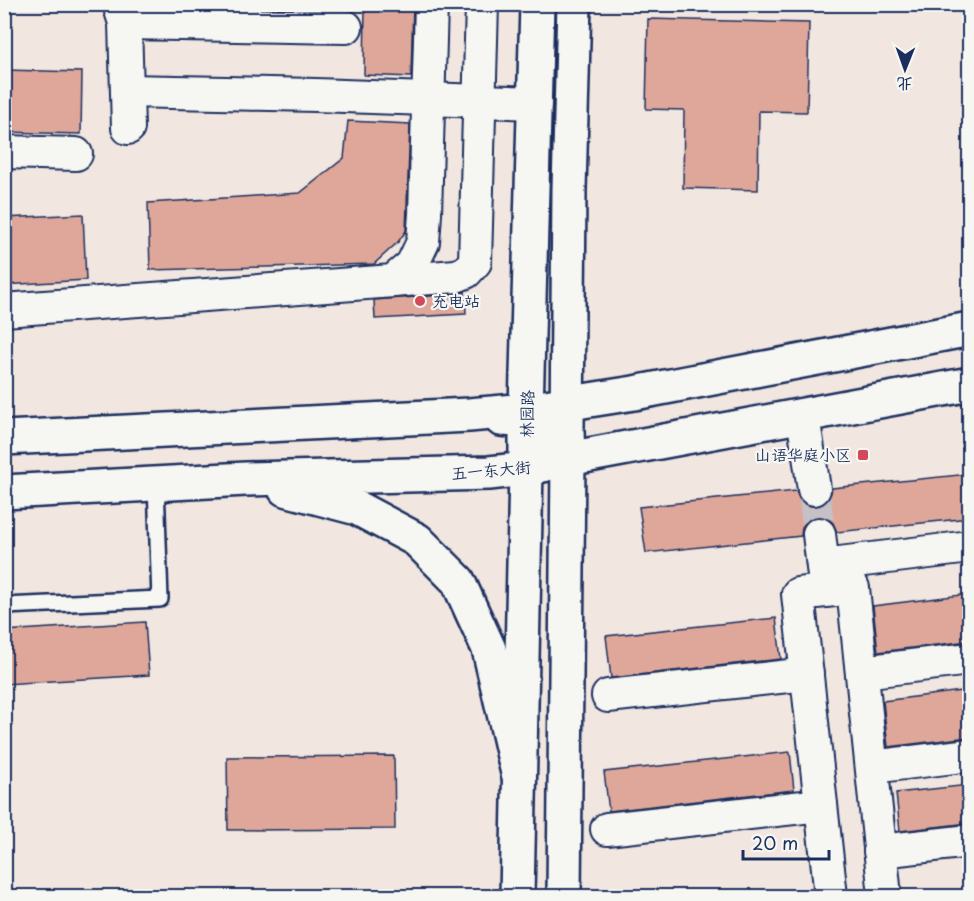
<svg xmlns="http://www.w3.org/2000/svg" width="974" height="901" font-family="'Playpen Sans','LXGW WenKai TC',sans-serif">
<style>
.building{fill:#dfa799;stroke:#1b2f5e;stroke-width:1.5}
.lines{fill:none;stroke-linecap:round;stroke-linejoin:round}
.minor-tunnel{stroke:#c6c1c6;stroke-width:32;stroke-dasharray:32 16;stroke-linecap:butt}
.service-casing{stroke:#1b2f5e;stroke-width:20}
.minor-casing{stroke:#1b2f5e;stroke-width:36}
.secondary-casing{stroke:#1b2f5e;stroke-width:38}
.primary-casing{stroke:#1b2f5e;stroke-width:38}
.service{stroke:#f6f6f2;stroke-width:15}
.minor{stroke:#f6f6f2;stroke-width:32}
.secondary{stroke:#f6f6f2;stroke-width:33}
.primary{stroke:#f6f6f2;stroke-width:33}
.poi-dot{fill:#d1495b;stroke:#f6f6f2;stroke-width:2}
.labels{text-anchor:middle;stroke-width:4.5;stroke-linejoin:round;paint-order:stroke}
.poi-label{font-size:16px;fill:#1b2f5e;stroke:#f6f6f2;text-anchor:start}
.street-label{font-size:16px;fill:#1b2f5e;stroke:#f6f6f2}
</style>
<rect width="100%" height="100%" fill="#f1e6e0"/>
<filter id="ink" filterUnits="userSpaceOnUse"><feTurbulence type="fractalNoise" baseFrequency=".0167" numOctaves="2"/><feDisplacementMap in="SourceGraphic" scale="12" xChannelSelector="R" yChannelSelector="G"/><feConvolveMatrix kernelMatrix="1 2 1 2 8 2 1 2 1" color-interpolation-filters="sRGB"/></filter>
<g filter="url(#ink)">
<g class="building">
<polygon points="365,4 413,4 411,77 364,75"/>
<polygon points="648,19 809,23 807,112 759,111 758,190 683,188 684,110 646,109"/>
<polygon points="4,70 82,72 81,134 4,132"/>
<polygon points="348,121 410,124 406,231 398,242 374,264 150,270 148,203 300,193 344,158"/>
<polygon points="83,214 86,280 4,285 4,218"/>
<polygon points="465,292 466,314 375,319 374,300 457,294"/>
<polygon points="969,474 969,518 837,532 833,523 826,517 817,516 808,520 802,527 801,536 646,553 639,507 796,491 800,501 807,505 816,507 826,503 830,496 832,488"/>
<polygon points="969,594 969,641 878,652 873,606"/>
<polygon points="776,618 781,659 611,678 606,636"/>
<polygon points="145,622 149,675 4,684 4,631"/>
<polygon points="969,690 969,737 888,747 883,701"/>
<polygon points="790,752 794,790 609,811 604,772"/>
<polygon points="394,756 395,829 228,830 227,757"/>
<polygon points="969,785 969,823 900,831 896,793"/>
</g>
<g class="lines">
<polyline class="minor-tunnel" points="814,489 819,534"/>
<g class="service-casing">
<polyline id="service" points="4,606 160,599 156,484"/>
</g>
<g class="minor-casing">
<g id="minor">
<polyline points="119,4 125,23 128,128"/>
<polyline points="125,23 346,27"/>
<polyline points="127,91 316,95 535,103"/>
<polyline points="4,152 76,154"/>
<polyline points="393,281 456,276 466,272 475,262 482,4"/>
<polyline points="4,310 393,281 412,265 423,242 425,214 431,4"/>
<polyline points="803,416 814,489"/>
<polyline points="819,534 825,584"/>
<polyline points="823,565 970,547"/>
<polyline points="862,672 970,659"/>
<polyline points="608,696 807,674"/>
<polyline points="872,767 970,755"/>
<polyline points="607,829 821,805"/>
<polyline points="880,851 970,841"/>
<polyline points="831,896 798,594 853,588 885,896"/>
</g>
</g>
<g class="secondary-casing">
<g id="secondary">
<polyline points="568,459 567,430 569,189 574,4"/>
<polyline points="526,469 526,410 537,4"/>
</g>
</g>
<g class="primary-casing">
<g id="primary">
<path d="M501 419C510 420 521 419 530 422 546 429 558 446 568 459L564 896"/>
<polyline points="4,438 469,415 526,410 634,393 970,329"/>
<polyline points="285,489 357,508 417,540 458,581 489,649 518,773"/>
<polyline points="4,492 246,479 489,473 526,469 568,459 970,384"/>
<polyline points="517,896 526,469"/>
</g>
</g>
<use href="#service" class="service"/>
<use href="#minor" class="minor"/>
<use href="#secondary" class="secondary"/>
<use href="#primary" class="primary"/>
</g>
</g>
<g class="poi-dot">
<circle cx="420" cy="301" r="6"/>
<rect x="857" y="449" width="12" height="12" rx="3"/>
</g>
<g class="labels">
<g class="poi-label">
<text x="432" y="307">充电站</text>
<text x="851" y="461" text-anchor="end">山语华庭小区</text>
</g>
<g class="street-label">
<text transform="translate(527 414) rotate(-89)" y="6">林园路</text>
<text transform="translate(491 470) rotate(-5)" y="6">五一东大街</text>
</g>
</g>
<rect width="974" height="901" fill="none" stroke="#f6f6f2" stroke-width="24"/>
<rect x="12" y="12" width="950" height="877" fill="none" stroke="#1b2f5e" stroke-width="2" filter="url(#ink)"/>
<g transform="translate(905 69) rotate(181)" stroke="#f6f6f2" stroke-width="4.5" paint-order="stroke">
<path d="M0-4.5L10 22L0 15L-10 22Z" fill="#1b2f5e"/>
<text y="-9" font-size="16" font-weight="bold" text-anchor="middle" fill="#1b2f5e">北</text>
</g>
<path d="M743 850v9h86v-9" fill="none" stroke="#1b2f5e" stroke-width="3"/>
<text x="752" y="850" font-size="18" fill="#1b2f5e" stroke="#f6f6f2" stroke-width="4.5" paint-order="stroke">20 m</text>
</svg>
